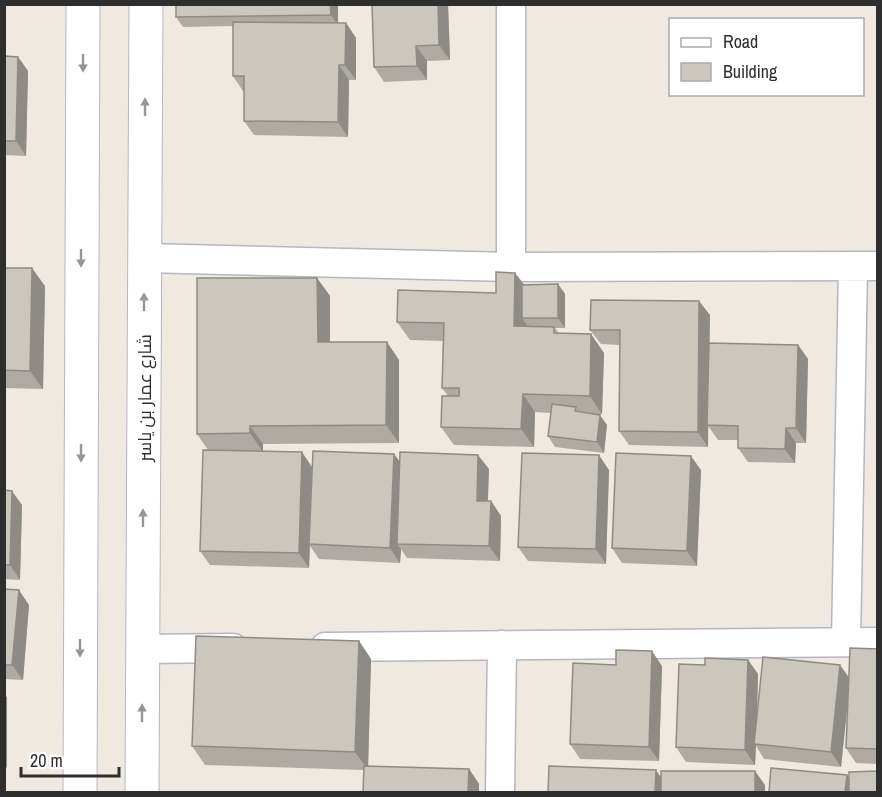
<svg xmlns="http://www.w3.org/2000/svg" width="882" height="797" font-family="'Archivo Narrow',Cairo,sans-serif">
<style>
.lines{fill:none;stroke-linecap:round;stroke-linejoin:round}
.minor-casing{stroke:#b4b7c1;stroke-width:31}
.tertiary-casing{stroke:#b4b7c1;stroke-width:35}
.minor{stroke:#fff;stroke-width:28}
.tertiary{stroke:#fff;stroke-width:33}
.wall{fill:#afaba4}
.shaded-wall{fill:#8e8b86}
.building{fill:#cbc7bf;stroke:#8e8b86;stroke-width:1.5}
.oneway{fill:#969696}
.labels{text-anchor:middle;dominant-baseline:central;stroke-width:6;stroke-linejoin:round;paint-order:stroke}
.street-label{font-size:18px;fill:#2e2e2e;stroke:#fff}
</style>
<rect width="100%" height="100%" fill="#efe9e1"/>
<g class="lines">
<defs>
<path id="minor" d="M511 4V267
M144 258 511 267 878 266
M846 642 853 267
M325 647 878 642
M143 649 233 648
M500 792 502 645"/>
<path id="tertiary" d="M80 792 83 4
M142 792 146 4"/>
</defs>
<use href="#minor" class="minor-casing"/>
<use href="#tertiary" class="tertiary-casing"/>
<use href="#minor" class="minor"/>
<use href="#tertiary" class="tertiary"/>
</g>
<path class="wall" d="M176 4H338V23H346L356 38V80H349L348 137 254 135 244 121V91H243L233 76V26L183 27 176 17Z
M372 4H448L450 60 427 61V80L384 82 374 67Z
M4 56 18 57 28 71 26 156 4 155Z
M4 268 45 286 43 389 4 388Z
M515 273 524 284H558L565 294V328H555L559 333 604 353 602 414H597L607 425 604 453 555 447 548 436 551 413 535 412 534 447 454 445 441 427 448 396 442 388 443 341 410 340 397 322 496 293Z
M317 278 330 296V342L399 360V443L263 444V451L312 467 311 497 394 454 400 462 489 469 488 501H491L501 516 500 561 407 558 401 549 400 563 319 559 310 546 309 568 210 565 200 551 208 450 197 434Z
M710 315 709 343 798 345 808 359 806 443H796L795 463 748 462 738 448V440H718L708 426V447L629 445 619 431 620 345 601 344 590 330Z
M609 470 606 564 528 561 518 547Z
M701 470 697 566 622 563 612 548Z
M4 490 22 505 20 580 4 579Z
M4 589 29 605 23 680 4 679Z
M359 641 371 659 368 766 469 769 479 784 363 770 205 765 192 746Z
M878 649V764L856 763 846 748 847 710 841 767 764 759 756 746 755 765 686 762 676 747 705 665 748 660 758 674 757 721 840 665 849 677Z
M616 665 662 666 659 761 580 759 570 744Z"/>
<path class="shaded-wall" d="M330 4H338V25L331 15Z
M438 4H448L450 60 439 45Z
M346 23 356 38V80L345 65Z
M416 46 427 61V80L417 66Z
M18 57 28 71 26 156 16 141Z
M339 65 349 80 348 137 338 122Z
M32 268 45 286 43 389 30 371Z
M515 273 528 291 522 318 527 325 526 344 514 326Z
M317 278 330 296V360L318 342Z
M558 284 565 294V328L558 318Z
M699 301 710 315 708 447 698 432Z
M591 334 604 353 602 414 590 396Z
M387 342 399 360V443L386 425Z
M798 345 808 359 806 443 796 428Z
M523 394 535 412 534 447 521 429Z
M600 415 607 425 604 453 597 442Z
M250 426 263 444V452L250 433Z
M786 428 796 443 795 463 785 449Z
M302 452 312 467 309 568 299 553Z
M394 454 405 469 397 544 401 549 400 563 390 548Z
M478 455 489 469 487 516 477 501Z
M599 455 609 470 606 564 596 549Z
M691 456 701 470 697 566 687 551Z
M12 491 22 505 20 580 10 565Z
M491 501 501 516 500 561 489 546Z
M19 590 29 605 23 680 12 665Z
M359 641 371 659 368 770 355 752Z
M652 651 662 666 659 761 649 747Z
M748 660 758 674 756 744H754L756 746 755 765 745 750Z
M840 665 850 680 841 767 831 752Z
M4 694 7 697V768L4 765Z
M469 769 479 784V792H468Z
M656 770 666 785V792H655Z
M755 771 765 785V792H755Z
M847 775 857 789V792H845Z"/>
<path class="building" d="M176 4H330L331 15 176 17Z
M372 4H438L439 45 416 46 417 66 374 67Z
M233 22 346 23 345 65H339L338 122 244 121V76H233Z
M4 56 18 57 16 141H4Z
M4 268H32L30 371 4 370Z
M496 272 515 273 514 326 554 327V333L591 334 590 396 523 394 521 429 441 427 442 396H459V388H442L444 323 397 322 398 290 496 293Z
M197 278H317L318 342H387L386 425 250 426V433L197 434Z
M558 284V318H522V285Z
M591 300 699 301 698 432 619 431 620 330H590Z
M709 343 798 345 796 428H786L785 449 738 448V426L707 425Z
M552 404 576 407 575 411 600 415 597 442 548 436Z
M203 450 302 452 299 553 200 551Z
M313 451 394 454 390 548 309 544Z
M400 452 478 455 477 501H491L489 546 397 544Z
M522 453 599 455 596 549 518 547Z
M616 453 691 456 687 551 612 548Z
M4 490 12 491 10 565H4Z
M4 589 19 590 12 665H4Z
M196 636 359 641 355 752 192 746Z
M850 648 878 649V749L846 748Z
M616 650 652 651 649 747 570 744 573 663 616 665Z
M763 657 840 665 831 752 754 744Z
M705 658 748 660 745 750 676 747 679 664 705 665Z
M364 766 469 769 468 792H363Z
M549 766 656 770 655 792H548Z
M771 768 847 775 845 792H769Z
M661 771H755V792H661Z
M878 771V792H849V772Z"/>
<defs><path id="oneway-solid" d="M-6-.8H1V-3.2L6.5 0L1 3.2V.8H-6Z" transform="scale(1.5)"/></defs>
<g class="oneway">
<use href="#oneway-solid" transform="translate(83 63) rotate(90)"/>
<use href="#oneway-solid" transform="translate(145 107) rotate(-90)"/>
<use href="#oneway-solid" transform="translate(81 258) rotate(90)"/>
<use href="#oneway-solid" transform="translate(144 302) rotate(-90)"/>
<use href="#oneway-solid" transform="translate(81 453) rotate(90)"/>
<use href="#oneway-solid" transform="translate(143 518) rotate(-90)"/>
<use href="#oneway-solid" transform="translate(80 648) rotate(90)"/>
<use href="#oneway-solid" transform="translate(142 713) rotate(-90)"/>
</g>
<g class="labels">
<g class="street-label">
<text transform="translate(144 398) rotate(-90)">شارع عمار بن ياسر</text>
</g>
</g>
<rect width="882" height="797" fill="none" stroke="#2e2e2e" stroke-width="12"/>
<rect x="669" y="18" width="195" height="78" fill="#ffffff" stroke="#ababab" stroke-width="1.5"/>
<rect x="681" y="38" width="30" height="9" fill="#ffffff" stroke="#ababab" stroke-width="1.5"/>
<text x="723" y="48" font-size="18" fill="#2e2e2e">Road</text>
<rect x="681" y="63" width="30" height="18" fill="#cbc7bf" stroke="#ababab" stroke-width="1.5"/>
<text x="723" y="78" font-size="18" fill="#2e2e2e">Building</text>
<path d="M21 767v9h98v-9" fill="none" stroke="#2e2e2e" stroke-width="3"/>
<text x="30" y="767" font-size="18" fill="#2e2e2e" stroke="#ffffff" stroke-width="4.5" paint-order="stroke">20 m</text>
</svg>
